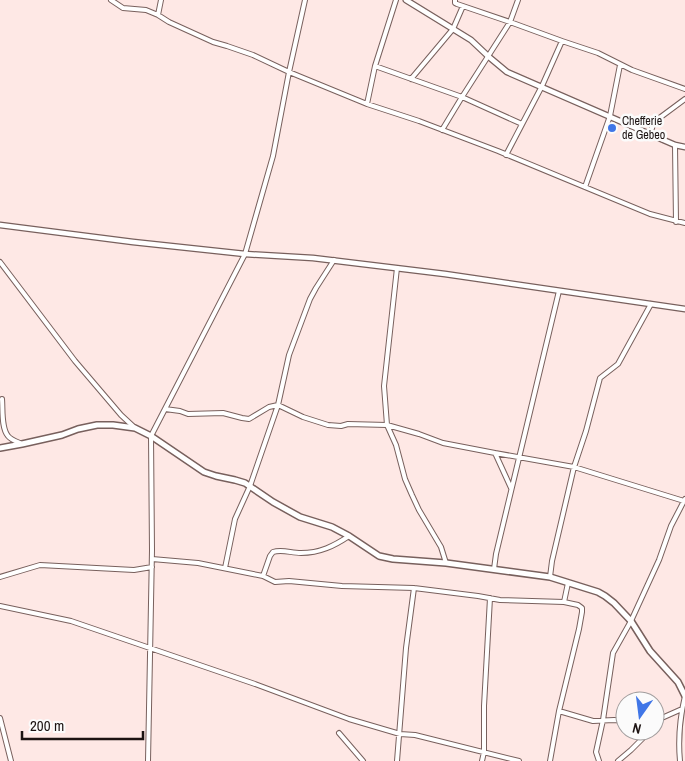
<svg xmlns="http://www.w3.org/2000/svg" width="685" height="761" font-family="'Archivo Narrow',sans-serif">
<style>
.lines{fill:none;stroke-linecap:round;stroke-linejoin:round}
.minor-casing{stroke:#78605d;stroke-width:6}
.tertiary-casing{stroke:#78605d;stroke-width:7}
.secondary-casing{stroke:#78605d;stroke-width:8}
.minor{stroke:#fff;stroke-width:4}
.tertiary{stroke:#fff;stroke-width:4.5}
.secondary{stroke:#fff;stroke-width:5}
.poi-dot{fill:#4076e7;stroke:#fbfbfb;stroke-width:2}
.labels{text-anchor:middle;dominant-baseline:central;stroke-width:5;stroke-linejoin:round;paint-order:stroke}
.poi-label{font-size:12px;fill:#1c1312;stroke:#fbfbfb;text-anchor:start}
</style>
<rect width="100%" height="100%" fill="#fee8e5"/>
<g class="lines">
<defs>
<path id="minor" d="M111 0 123 8 146 10 158 15
M161 0 158 15 169 22 213 42 227 46 253 55 289 72 367 104 419 121 498 151 650 214 685 223
M396 0 375 66 462 97 510 22 518 0
M455 0V3L457 4 510 22 562 41
M411 79 453 29 463 6
M367 104 375 66
M442 130 462 97 522 124
M650 134 654 122 685 99
M675 145 676 222
M506 155 542 86 562 41 598 53 632 70 685 89
M585 187 610 116 620 65
M0 262 75 361 121 415 135 428
M397 268 384 386 387 425 396 445 405 479 412 495 419 510 441 547 446 563
M2 399C3 409 1 428 8 436 11 440 18 442 22 444
M165 409 180 411 188 414 223 413 242 418 249 419 269 407 278 405 303 417 328 425 341 426 348 424 387 425 419 434 443 443 495 453 511 488
M495 453 574 467 684 501
M152 559 198 563 263 576 275 582 289 581 342 586 414 588 478 596 500 600 564 602
M225 568 235 519 250 486 278 405 289 355 310 299 316 288 334 260
M494 569 496 554 559 291
M263 576 270 556 273 552C282 549 291 553 301 553 320 553 334 546 349 536
M0 577 40 565 134 570 152 567
M550 577 552 561 574 467 586 431 600 378 618 364 651 304
M0 606 71 621 255 684 349 719 400 734 415 735 519 761
M559 711 593 721 614 720 625 721
M0 718 11 761
M655 721 682 709
M339 733 363 761
M148 761 152 550 151 436 245 254 273 156 289 72 305 0
M397 761 406 648 414 588
M482 761 484 752V706L490 598
M550 761 559 711 579 629 582 612V608L578 605 564 602 568 583
M599 761 596 752 603 720 613 653 631 621 659 560 671 526 685 499
M618 761 631 750 650 731
M680 761C678 740 680 717 685 696"/>
<path id="tertiary" d="M406 0 471 40 489 57 507 72 675 145 685 147
M0 225 133 242 245 254 313 258 445 274 685 309"/>
<path id="secondary" d="M0 448 22 444 62 435 78 429 97 425H113L135 428 151 436 204 472 216 476 235 480 245 483 273 502 300 517 332 527 349 536 379 556 393 559 446 563 550 577 598 592 605 596 614 603 631 621 650 651 678 682 685 696"/>
</defs>
<use href="#minor" class="minor-casing"/>
<use href="#tertiary" class="tertiary-casing"/>
<use href="#secondary" class="secondary-casing"/>
<use href="#minor" class="minor"/>
<use href="#tertiary" class="tertiary"/>
<use href="#secondary" class="secondary"/>
</g>
<circle class="poi-dot" cx="612" cy="128" r="5"/>
<g class="labels">
<g class="poi-label">
<text x="622" y="121">Chefferie<tspan x="622" dy="14">de Gebeo</tspan></text>
</g>
</g>
<g transform="translate(640 716) rotate(194)"><circle r="24" fill="#fbfbfb" stroke="#a29e9e"/>
<path d="M0-4L9 19L0 12L-9 19Z" fill="#4076e7"/>
<text y="-8" font-size="14" font-weight="bold" text-anchor="middle" fill="#1c1312">N</text>
</g>
<path d="M22 731v8h121v-8" fill="none" stroke="#1c1312" stroke-width="2.5"/>
<text x="30" y="731" font-size="15" fill="#1c1312" stroke="#fbfbfb" stroke-width="4" paint-order="stroke">200 m</text>
</svg>
